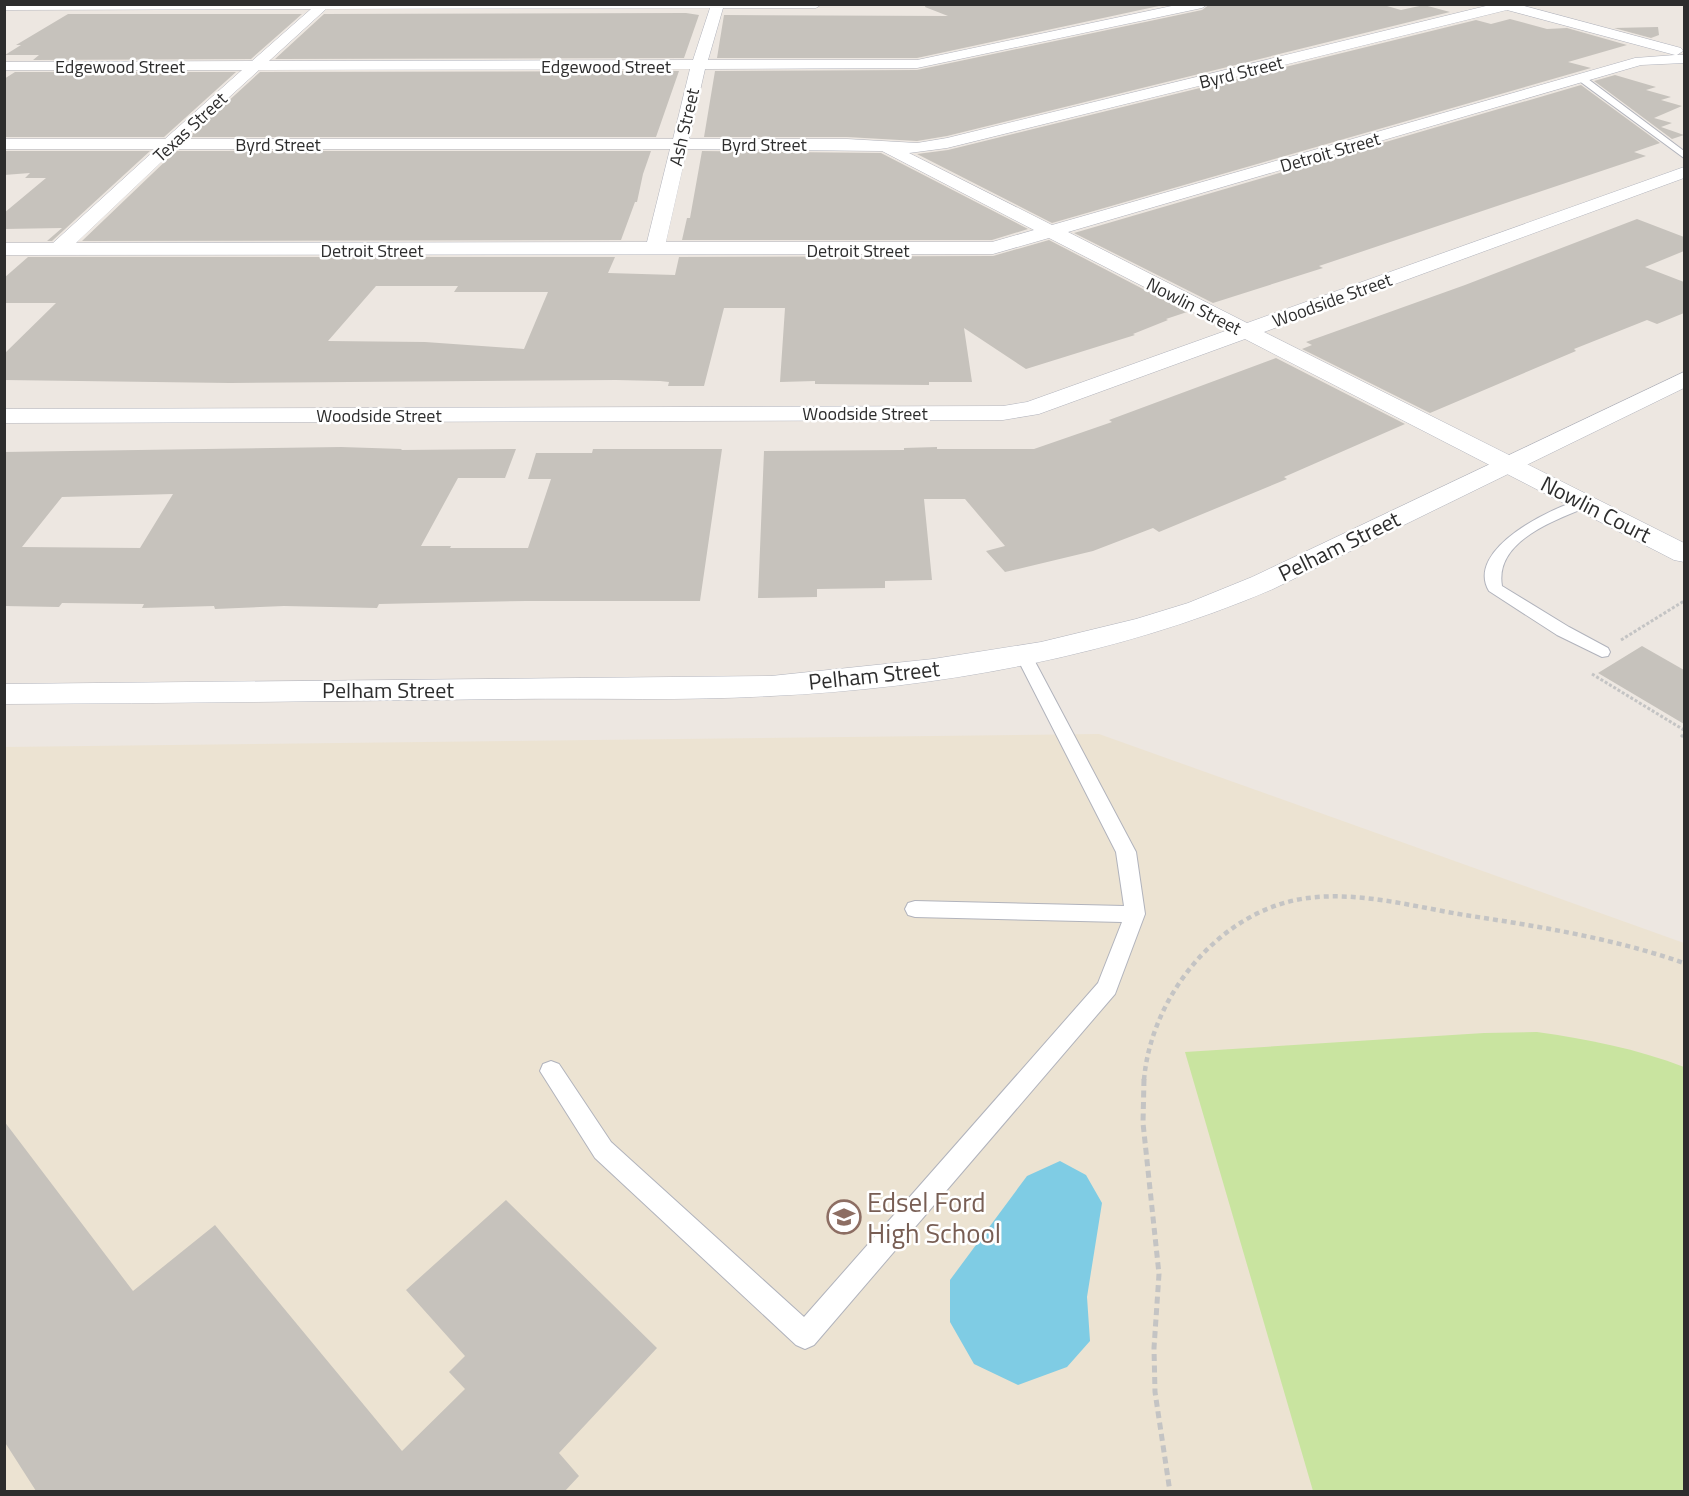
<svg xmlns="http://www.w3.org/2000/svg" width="1689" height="1496" font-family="'Titillium Web',sans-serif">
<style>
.education{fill:#ece3d2}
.pitch{fill:#c9e4a0}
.water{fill:#7fcce4}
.building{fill:#c6c2bc;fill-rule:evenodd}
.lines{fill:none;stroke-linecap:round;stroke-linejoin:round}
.service-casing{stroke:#b1b3bc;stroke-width:2}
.minor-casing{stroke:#b1b3bc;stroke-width:1}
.tertiary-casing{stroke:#b1b3bc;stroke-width:1}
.path-far2{stroke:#c4c4c4;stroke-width:3;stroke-dasharray:3 2;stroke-linecap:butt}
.path-far1{stroke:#c4c4c4;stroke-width:4.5;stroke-dasharray:5 4;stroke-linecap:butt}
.path{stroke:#c4c4c4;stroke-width:5;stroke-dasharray:7 4.5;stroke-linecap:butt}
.service{fill:#fff;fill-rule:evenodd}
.minor{fill:#fff;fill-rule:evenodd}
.tertiary{fill:#fff;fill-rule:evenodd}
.labels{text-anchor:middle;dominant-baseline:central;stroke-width:5;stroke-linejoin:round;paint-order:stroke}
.far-street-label{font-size:18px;fill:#2d2d2d;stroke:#fff}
.street-label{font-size:22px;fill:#2d2d2d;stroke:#fff}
.near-education-label{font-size:27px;fill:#785e54;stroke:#fff;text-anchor:start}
</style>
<rect width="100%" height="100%" fill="#ede7e1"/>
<path class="education" d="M1099 734 1684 943V1491H5L4 747Z"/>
<path class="pitch" d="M1537 1032C1588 1039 1637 1049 1684 1067V1491H1313L1185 1052 1484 1033Z"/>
<path class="water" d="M1060 1161 1086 1175 1102 1203 1087 1297 1090 1341 1067 1367 1018 1385 974 1364 950 1322V1280L1027 1176Z"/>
<path class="building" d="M926 4H1168L917 58H717L724 15 948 16 925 7Z
M1210 4H1380L1401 10 1424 5 1450 12 947 136 917 141 847 137H704L715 71 917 70 1202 10Z
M686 13 699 15 684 58 275 59 324 14Z
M68 14H302L251 59 33 60 39 55H5L21 45H16Z
M1510 19 1547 29 1567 28 1627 45 1568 62 1591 68 1052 223 917 154 948 150 1476 20 1491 24Z
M1658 27 1659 35 1651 38 1614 28Z
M679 71 656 137H189L260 72Z
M15 72H236L164 137H4V79Z
M1615 75 1656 87 1646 90 1671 97 1661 100 1682 106 1654 118 1672 123 1661 127 1684 135 1672 139 1594 81Z
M1581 85 1660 143 1634 152 1646 156 1319 266 1323 268 1213 303 1074 233Z
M4 151H150L52 241H47L62 228 4 229V213L46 178H25L30 173 4 175Z
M176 151H651L643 174 637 202H635L621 240 82 241Z
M702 151 881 153 1028 229 992 240H682L687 218H690Z
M1637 219 1684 237V251L1645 267 1684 282V313L1657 324 1647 320 1574 349 1576 351 1430 413 1302 349 1312 345 1306 342 1465 285Z
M1049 240 1187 312 1166 319 1168 320 1133 334 1135 335 1026 369 964 328 972 382H929V385L815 384V381L780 382 785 308H724L704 386H668L669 382 660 381 616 380 230 383 4 380V354L56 303H4V278L28 257H615L608 273 675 275 679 257 993 256ZM376 286H458L454 292H548L524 349 425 342 328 341Z
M1276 358 1405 424 1284 477 1287 479 1159 532 1153 528 1093 551 1005 572 986 551 1005 546 965 499H924L932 580 885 581V588L817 589V597L758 598 764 451 904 450V448L937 447V449H1034L1112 422 1109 420Z
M341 447 402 449 401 450 516 449 505 478H458L421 546H451L450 548H528L551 479H528L536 453H592L593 449H722L700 601H526L379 604 377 608 284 606 215 609 214 606 142 608 144 604 62 603 59 607 4 606V452ZM173 494 140 548 22 547 62 497Z
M1642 646 1684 670V724L1598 673Z
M4 1121 133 1291 215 1225 402 1451 465 1389 449 1372 465 1356 406 1290 506 1200 657 1348 559 1453 579 1476 565 1491H36L4 1441Z"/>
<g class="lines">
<defs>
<path id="service" d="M1578 76H1584L1684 151V158L1578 80Z
M1584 499 1591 503 1589 506C1557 520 1494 540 1502 586L1569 627 1608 648 1610 652 1608 656 1602 657 1557 635 1489 591C1464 549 1554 506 1584 499Z
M1023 649 1029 650 1031 654 1136 852 1145 914 1115 994 814 1345 805 1349 796 1345 595 1158 540 1071 543 1064 551 1061 559 1064 611 1142 804 1317 1098 983 1122 922 915 917 908 915 905 909 908 903 915 901 1124 906 1116 852 1015 654 1017 650Z"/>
<path id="minor" d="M4 4H822L816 8H723L708 60H917L1181 4H1208L1202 8 917 68 705 69 689 139H847L917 143 947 138 1494 4H1517L1681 48 1683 51 1677 55H1684V63L1641 65 1068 232 1247 323 1684 167V178L1264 332 1684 543V562L1674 560 1245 339 1039 414 1003 420 4 423V409L1003 406 1027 402 1228 330 1049 238 993 254 4 255V243H53L156 149H4V139H165L242 70H4V62L252 61 311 9 4 10ZM710 8 693 60 269 61 326 9ZM1507 10 1675 55 1635 58 1052 225 909 153 947 148ZM690 69 673 139H183L259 70ZM175 149H670L647 242 76 243ZM687 149 882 151 1034 230 992 242H666Z"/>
<path id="tertiary" d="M1684 372V388L1273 589C1117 656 940 688 771 696 686 701 599 698 513 699 344 701 174 703 4 704V684L771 676 933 659 1041 642 1136 619 1188 603 1252 577Z"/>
</defs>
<use href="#service" class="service-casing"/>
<use href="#minor" class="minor-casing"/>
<use href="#tertiary" class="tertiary-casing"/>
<path class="path-far2" d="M1621 640 1684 601
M1592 674 1684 730
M1681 737 1684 734"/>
<path class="path-far1" d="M1144 1080C1151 995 1221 909 1308 898 1362 891 1418 908 1471 916 1543 927 1615 939 1684 963"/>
<path class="path" d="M1144 1079 1143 1123 1159 1274 1154 1348 1155 1392 1170 1492"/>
<use href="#service" class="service"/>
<use href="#minor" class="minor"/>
<use href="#tertiary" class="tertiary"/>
</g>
<defs>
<symbol id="school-ring" viewBox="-11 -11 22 22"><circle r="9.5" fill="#fff" stroke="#8d6e63" stroke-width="1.5"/><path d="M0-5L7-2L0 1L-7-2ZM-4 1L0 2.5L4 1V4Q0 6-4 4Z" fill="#8d6e63"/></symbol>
</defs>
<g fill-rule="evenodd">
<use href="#school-ring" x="825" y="1198" width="38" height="38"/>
</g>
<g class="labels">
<g class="far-street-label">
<text x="120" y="66">Edgewood Street</text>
<text x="606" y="66">Edgewood Street</text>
<text transform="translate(1241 72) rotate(-14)">Byrd Street</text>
<text transform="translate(190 127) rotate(-43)">Texas Street</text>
<text transform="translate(684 127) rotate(-77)">Ash Street</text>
<text x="278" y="144">Byrd Street</text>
<text x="764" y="144">Byrd Street</text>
<text transform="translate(1330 152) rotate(-16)">Detroit Street</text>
<text x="372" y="250">Detroit Street</text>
<text x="858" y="250">Detroit Street</text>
<text transform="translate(1332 300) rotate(-20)">Woodside Street</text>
<text transform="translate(1194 306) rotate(27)">Nowlin Street</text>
<text x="865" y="413">Woodside Street</text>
<text x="379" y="415">Woodside Street</text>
</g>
<g class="street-label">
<text transform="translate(1596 509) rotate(27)">Nowlin Court</text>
<text transform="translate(1339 546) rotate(-26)">Pelham Street</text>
<text transform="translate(874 675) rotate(-6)">Pelham Street</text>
<text x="388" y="690">Pelham Street</text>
</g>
<g class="near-education-label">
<text x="867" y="1201">Edsel Ford<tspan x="867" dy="31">High School</tspan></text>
</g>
</g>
<rect width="1689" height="1496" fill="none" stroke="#2d2d2d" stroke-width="12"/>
</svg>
